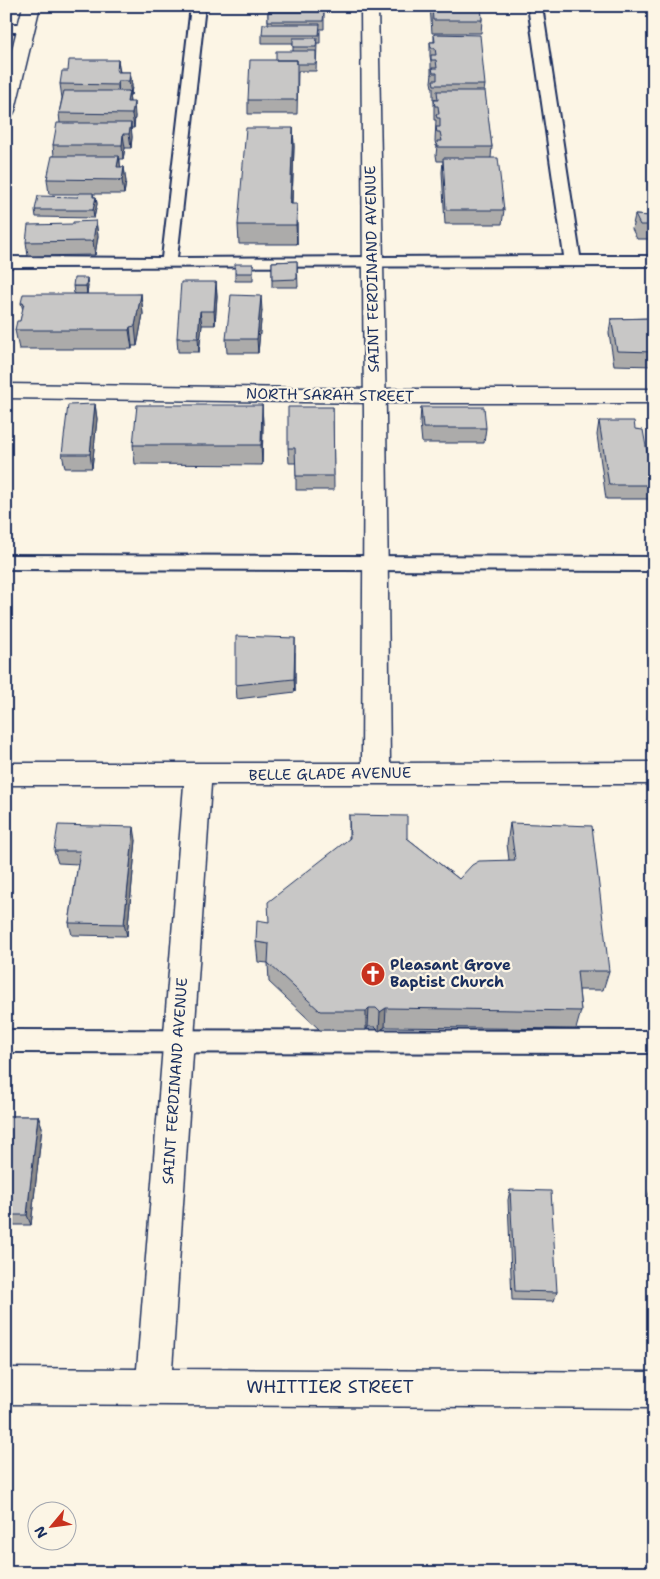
<svg xmlns="http://www.w3.org/2000/svg" width="660" height="1579" font-family="'Shantell Sans',sans-serif">
<style>
.lines{fill:none;stroke-linecap:round;stroke-linejoin:round}
.lane-casing{stroke:#1b2f5e;stroke-width:4}
.street-casing{stroke:#1b2f5e;stroke-width:3}
.secondary-casing{stroke:#1b2f5e;stroke-width:3}
.lane{fill:#fcf5e5;fill-rule:evenodd}
.street{fill:#fcf5e5;fill-rule:evenodd}
.secondary{fill:#fcf5e5;fill-rule:evenodd}
.wall{fill:#acabaa;stroke:#1b2f5e}
.shaded-wall{fill:#8c8b8b;stroke:#1b2f5e}
.building{fill:#c8c7c6;stroke:#1b2f5e}
.labels{text-anchor:middle;dominant-baseline:central;stroke-width:4.5;stroke-linejoin:round;paint-order:stroke}
.street-label{font-size:15px;fill:#1b2f5e;stroke:#fcf5e5}
.poi-label{font-size:15px;font-weight:bold;fill:#1b2f5e;stroke:#fcf5e5;text-anchor:start}
.near-street-label{font-size:18px;fill:#1b2f5e;stroke:#fcf5e5}
</style>
<rect width="100%" height="100%" fill="#fcf5e5"/>
<filter id="ink" filterUnits="userSpaceOnUse"><feTurbulence type="fractalNoise" baseFrequency=".02" numOctaves="2"/><feDisplacementMap in="SourceGraphic" scale="10" xChannelSelector="R" yChannelSelector="G"/><feConvolveMatrix kernelMatrix="1 2 1 2 8 2 1 2 1" color-interpolation-filters="sRGB"/></filter>
<g filter="url(#ink)">
<g class="lines">
<defs>
<path id="lane" d="M191 6H205L177 258 564 256 528 6H542L580 256H654V266L6 267V257L162 258Z
M6 24H27L34 28 27 32H6Z
M6 555 654 557V571L6 569Z
M6 1030 654 1031V1053L6 1052Z"/>
<path id="street" d="M23 6H40L15 110 13 114 6 115V73Z
M361 6H378L386 416 390 763 654 762V784H211L172 1369 654 1372V1408L6 1404V1368L137 1369 184 785H6V763H362L364 416Z"/>
<path id="secondary" d="M6 384 374 389H654V403H374L6 398Z"/>
</defs>
<use href="#lane" class="lane-casing"/>
<use href="#street" class="street-casing"/>
<use href="#secondary" class="secondary-casing"/>
<use href="#lane" class="lane"/>
<use href="#street" class="street"/>
<use href="#secondary" class="secondary"/>
</g>
<path class="wall" d="M430 6H481L482 20 481 33H432Z
M268 12H324V29H320V43H317L316 71H298L297 114H248V100L276 60 293 51V43H262V35L268 24Z
M434 34 485 85 484 91 492 147 491 158 504 210 502 224H445L442 172 443 161H437L436 155 437 146H436L435 141 436 120H434V100H436V99H433V87H432L431 82 432 74H431V62L430 56V42H434Z
M118 60 120 72H130L132 86 131 95H129L130 102 135 116 134 128H131L132 137 131 148H125L123 159H120V167H124L126 182 124 194H93L94 197H96L97 204 94 218 36 217 35 210 78 197 79 194H49L47 179 54 156 53 145 60 123 59 113 62 98 60 84 68 71Z
M293 128 294 147 292 204 297 224V244H239L238 225Z
M650 209H654V239H637L632 229 635 215 648 216Z
M96 221 98 236 95 255 28 256 26 242Z
M297 261 298 287H272V262Z
M253 264V281H235V273Z
M216 282 217 296 215 325H202L199 352H178L177 338Z
M73 286H88L87 294H74Z
M141 294 143 314 137 346H132V349H19L15 330 20 321 23 310 21 303Z
M262 310 258 353H227L226 339Z
M654 318V366L614 365 609 333 611 319Z
M95 404 97 419 92 468H65L62 454Z
M262 405 263 425 262 465 135 464 133 445Z
M333 407 334 490H296V463H289L288 448Z
M421 407 486 428 484 443H422L420 422Z
M599 421 635 429 653 485 650 499H606L597 435Z
M295 652V692L237 699 236 685Z
M349 815 407 838 459 879 509 860 507 844 510 823 609 971 603 990H579L581 1011 576 1029 385 1027 379 1031 375 1027H368L366 1030H320L269 982 268 963 258 962 256 942 269 922 349 839Z
M136 840 127 936 72 935 69 923 78 864 58 863 54 851Z
M6 1116H38L42 1127 31 1225H6Z
M651 1188H654V1304L647 1198Z
M510 1190 557 1292 554 1301 512 1300 508 1200Z"/>
<path class="shaded-wall" d="M118 60 120 74 118 81 119 99 117 72Z
M130 72 132 86 131 95 129 81Z
M129 91 130 105 127 102Z
M134 102 135 116 134 128 132 114Z
M131 123 132 137 131 148 129 134Z
M293 128 294 147 291 223 290 204Z
M123 134 125 148 123 159 122 145Z
M119 156 121 170 119 182 117 167Z
M124 167 126 182 124 194 122 180Z
M96 197 97 204 94 218 93 210Z
M297 204V244L296 225Z
M96 221 98 236 95 255 93 241Z
M87 278 88 286 87 294 86 286Z
M216 282 217 296 215 325 214 311Z
M141 294 143 314 137 346 135 326Z
M261 296 262 310 258 353 257 339Z
M200 311 202 325 199 352 198 338Z
M130 327 132 346V349L129 330Z
M95 404 97 419 92 468 90 454Z
M262 405 263 425 262 465 261 445Z
M7 636 10 650 6 678V641Z
M295 638V692L294 679Z
M134 827 136 840 127 936 124 924Z
M369 1008 368 1027 366 1030V1011Z
M386 1008 385 1027 379 1031 380 1012Z
M38 1116 42 1127 31 1225 27 1215Z"/>
<path class="building" d="M432 6H481L482 20H433Z
M268 12H324L323 21H268Z
M263 24H320L319 35H262Z
M434 34 480 35 485 85H434L433 80H437V73H433L432 68H437L436 60H431V55H436L435 48H431L430 42H435Z
M293 38H317L316 47H293Z
M276 51H316V64H297V60H276Z
M69 60H118L117 72H130L129 81H118V85L60 84 62 71H68Z
M250 60H297V100H248Z
M64 91H129L127 102H134L132 114 59 113Z
M437 91H485L492 147H438L437 141H442L440 132H437L436 127H440V118H437L436 114H439L438 106H435L434 100H438Z
M57 123H131L129 134H123L122 145H53Z
M246 128H293L290 204H297L296 225H238Z
M52 156H119L117 167H124L122 180 47 179Z
M443 158H498L504 210H446Z
M79 193H93V197H96L93 210H35L38 196 78 197Z
M650 209H654V225H640L635 215 651 216Z
M96 221 93 241 26 242 28 225 73 224V222Z
M297 261V279L272 280V262Z
M235 264H253V273H235Z
M74 278H87L86 286H73Z
M181 282H216L214 311H200L198 338H177Z
M23 294H141L135 326 130 327 129 330H15L17 321H20L24 303H21Z
M231 295 261 296 257 339H226Z
M654 318V352L617 351 611 319Z
M95 404 90 454H62L68 405Z
M137 405H262L261 445H133Z
M288 407H333L334 476H296L295 448H288Z
M421 407H484L486 428H423Z
M599 421H634L635 429 643 430 653 485H609Z
M236 636 295 638 294 679 236 685Z
M349 815 407 816V838L459 879 472 865 479 861 515 860 510 823 592 826 609 971H577L581 1011 386 1008 380 1012 376 1008H369L366 1011H320L268 963 269 944 256 942 257 920 269 922 268 902 350 838Z
M58 825 134 827 124 924 69 923 80 851H54Z
M6 1116H38L27 1215H6Z
M651 1188H654V1225Z
M510 1190 551 1191 557 1292 515 1291Z"/>
</g>
<defs>
<symbol id="church-disc" viewBox="-11 -11 22 22"><circle r="9.5" fill="#c8321e" stroke="#fcf5e5"/><path d="M-1.2-6h2.4v3.5h3.3v2.4h-3.3V6h-2.4V-.1h-3.3v-2.4h3.3Z" fill="#fff"/></symbol>
</defs>
<g fill-rule="evenodd">
<use href="#church-disc" x="359" y="960" width="28" height="28"/>
</g>
<g class="labels">
<g class="street-label">
<text transform="translate(372 269) rotate(-91)">SAINT FERDINAND AVENUE</text>
<text transform="translate(330 395) rotate(1)">NORTH SARAH STREET</text>
<text transform="translate(330 774) rotate(-1)">BELLE GLADE AVENUE</text>
<text transform="translate(175 1081) rotate(-86)">SAINT FERDINAND AVENUE</text>
</g>
<g class="poi-label">
<text x="390" y="965">Pleasant Grove<tspan x="390" dy="17">Baptist Church</tspan></text>
</g>
<g class="near-street-label">
<text x="330" y="1387">WHITTIER STREET</text>
</g>
</g>
<rect width="660" height="1579" fill="none" stroke="#fcf5e5" stroke-width="25"/>
<rect x="12" y="12" width="635" height="1554" fill="none" stroke="#1b2f5e" stroke-width="2" filter="url(#ink)"/>
<g transform="translate(52 1526) rotate(241)"><circle r="24" fill="#fcf5e5" stroke="#a2a6af"/>
<path d="M0-4L9 19L0 12L-9 19Z" fill="#c8321e"/>
<text y="-8" font-size="14" font-weight="bold" text-anchor="middle" fill="#1b2f5e">N</text>
</g>
</svg>
